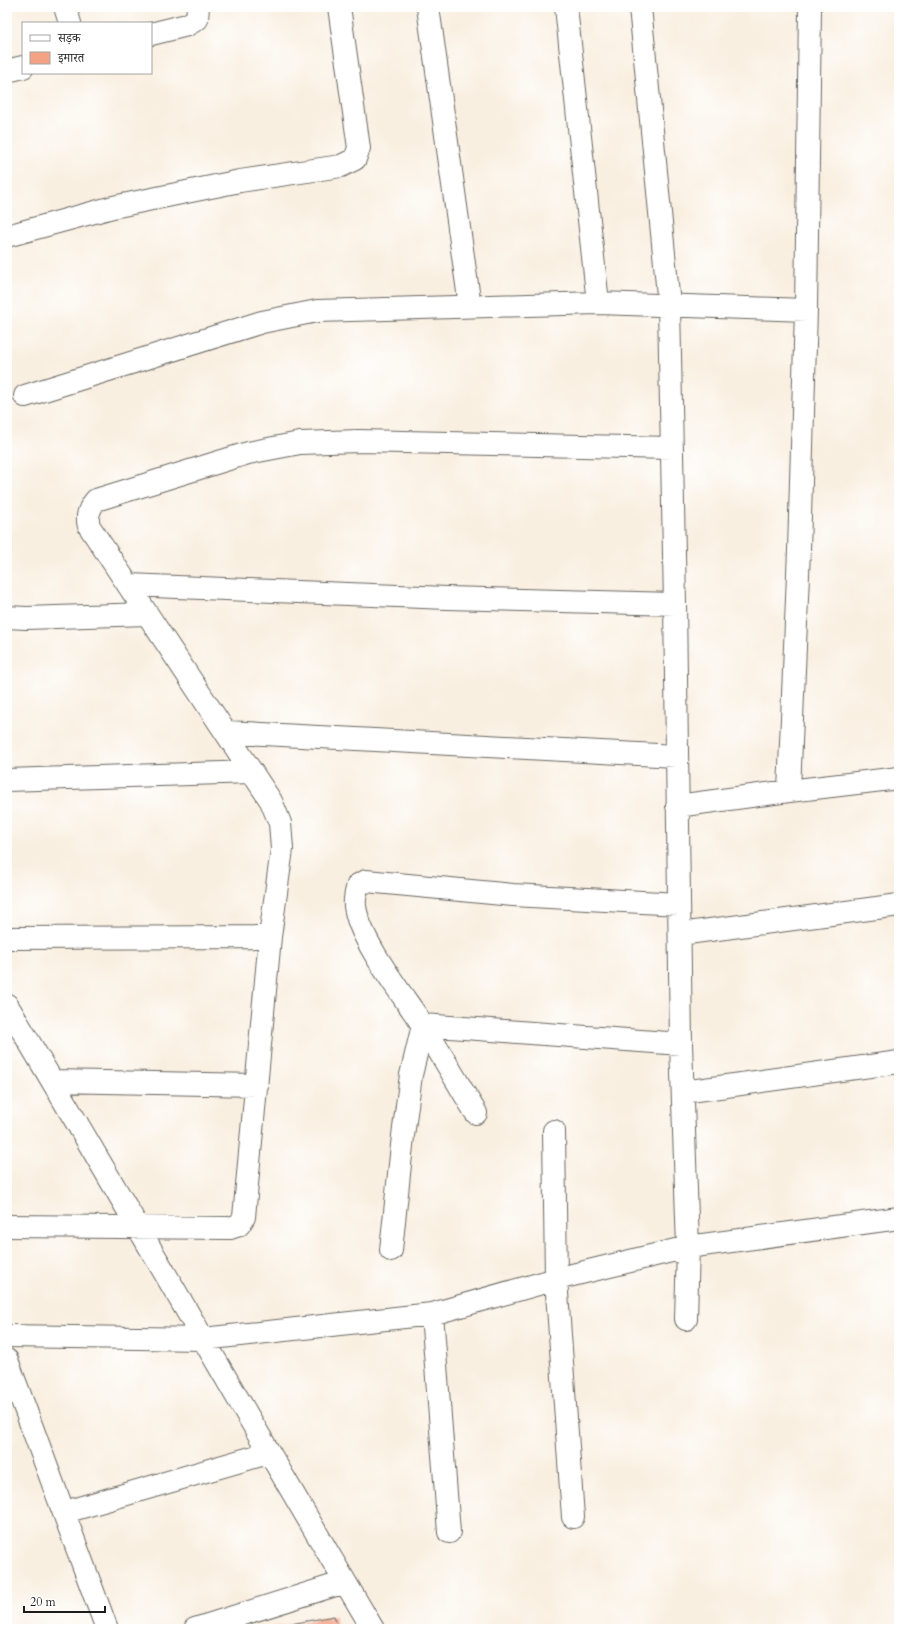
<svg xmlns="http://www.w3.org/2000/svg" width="906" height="1636" font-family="Cardo,'Noto Serif Devanagari',serif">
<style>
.building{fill:#f4a284}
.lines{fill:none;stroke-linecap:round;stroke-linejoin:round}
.minor-casing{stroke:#696661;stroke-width:24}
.minor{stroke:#fff;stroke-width:22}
</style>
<rect width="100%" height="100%" fill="#fff"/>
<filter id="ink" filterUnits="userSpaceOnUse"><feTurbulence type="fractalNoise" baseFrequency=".025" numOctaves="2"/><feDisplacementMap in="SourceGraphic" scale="8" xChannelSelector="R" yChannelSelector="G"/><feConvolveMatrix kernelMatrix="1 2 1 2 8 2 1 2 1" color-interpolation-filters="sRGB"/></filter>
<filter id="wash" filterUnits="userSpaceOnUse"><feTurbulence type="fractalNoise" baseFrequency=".012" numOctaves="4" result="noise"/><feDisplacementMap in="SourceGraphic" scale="16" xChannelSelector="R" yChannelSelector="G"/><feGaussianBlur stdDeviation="0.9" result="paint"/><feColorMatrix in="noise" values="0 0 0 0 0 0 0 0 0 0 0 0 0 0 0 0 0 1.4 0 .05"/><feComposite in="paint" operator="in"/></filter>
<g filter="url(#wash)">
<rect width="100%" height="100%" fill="#f9efe0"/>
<g id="blocks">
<path class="building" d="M334 1616 339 1629H269V1628Z"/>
</g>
</g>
<g filter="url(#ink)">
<use href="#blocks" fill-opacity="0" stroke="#696661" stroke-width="1"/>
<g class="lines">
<defs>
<path id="minor" d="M65 7 70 23
M428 7 470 306
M566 7 598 303
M640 7 669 305 675 604 681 1044 688 1247 686 1319
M151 34 187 25 197 19 198 7
M7 71 23 67
M7 236 113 207 240 181 341 166 355 159 359 148 339 7
M25 396 262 322 317 311 598 303 806 310
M129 585 447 598 675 604
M7 617 26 618 147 614
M226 732 676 756
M7 780 252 772
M789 791 799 550 806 310 810 7
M677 806 789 791 899 778
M680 934 899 905
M7 938 270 937
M7 1005C131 1212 250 1422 373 1629
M53 1081 257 1085
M683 1092 899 1062
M476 1113C458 1084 441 1053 422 1024 403 995 359 940 355 906 354 898 356 892 358 885L366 881 513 895 679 904
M554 1131 556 1279 573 1517
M7 1226 230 1228 239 1225 244 1217 270 937 282 849 280 823 271 801 89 526C86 516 89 508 96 500L248 453 300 443 359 441 672 448
M391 1250 403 1136 411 1075 423 1025 681 1044
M432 1314 449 1532
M7 1336 203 1339 432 1314 556 1279 688 1247 899 1218
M7 1360 107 1629
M65 1512 268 1453
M195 1629 345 1582"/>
</defs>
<use href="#minor" class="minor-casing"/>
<use href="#minor" class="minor"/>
</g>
</g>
<rect width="906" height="1636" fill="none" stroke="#fff" stroke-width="24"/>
<rect x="22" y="22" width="130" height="52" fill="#ffffff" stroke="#a4a4a4"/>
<rect x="30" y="35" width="20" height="6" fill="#ffffff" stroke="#a4a4a4"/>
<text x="58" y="42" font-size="12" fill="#1c1c1c">सड़क</text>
<rect x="30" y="52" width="20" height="12" fill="#f4a284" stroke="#a4a4a4"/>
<text x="58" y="62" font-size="12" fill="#1c1c1c">इमारत</text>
<path d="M24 1606v6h81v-6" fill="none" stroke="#1c1c1c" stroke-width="2"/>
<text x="30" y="1606" font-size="12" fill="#1c1c1c" stroke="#ffffff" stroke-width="3" paint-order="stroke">20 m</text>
</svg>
